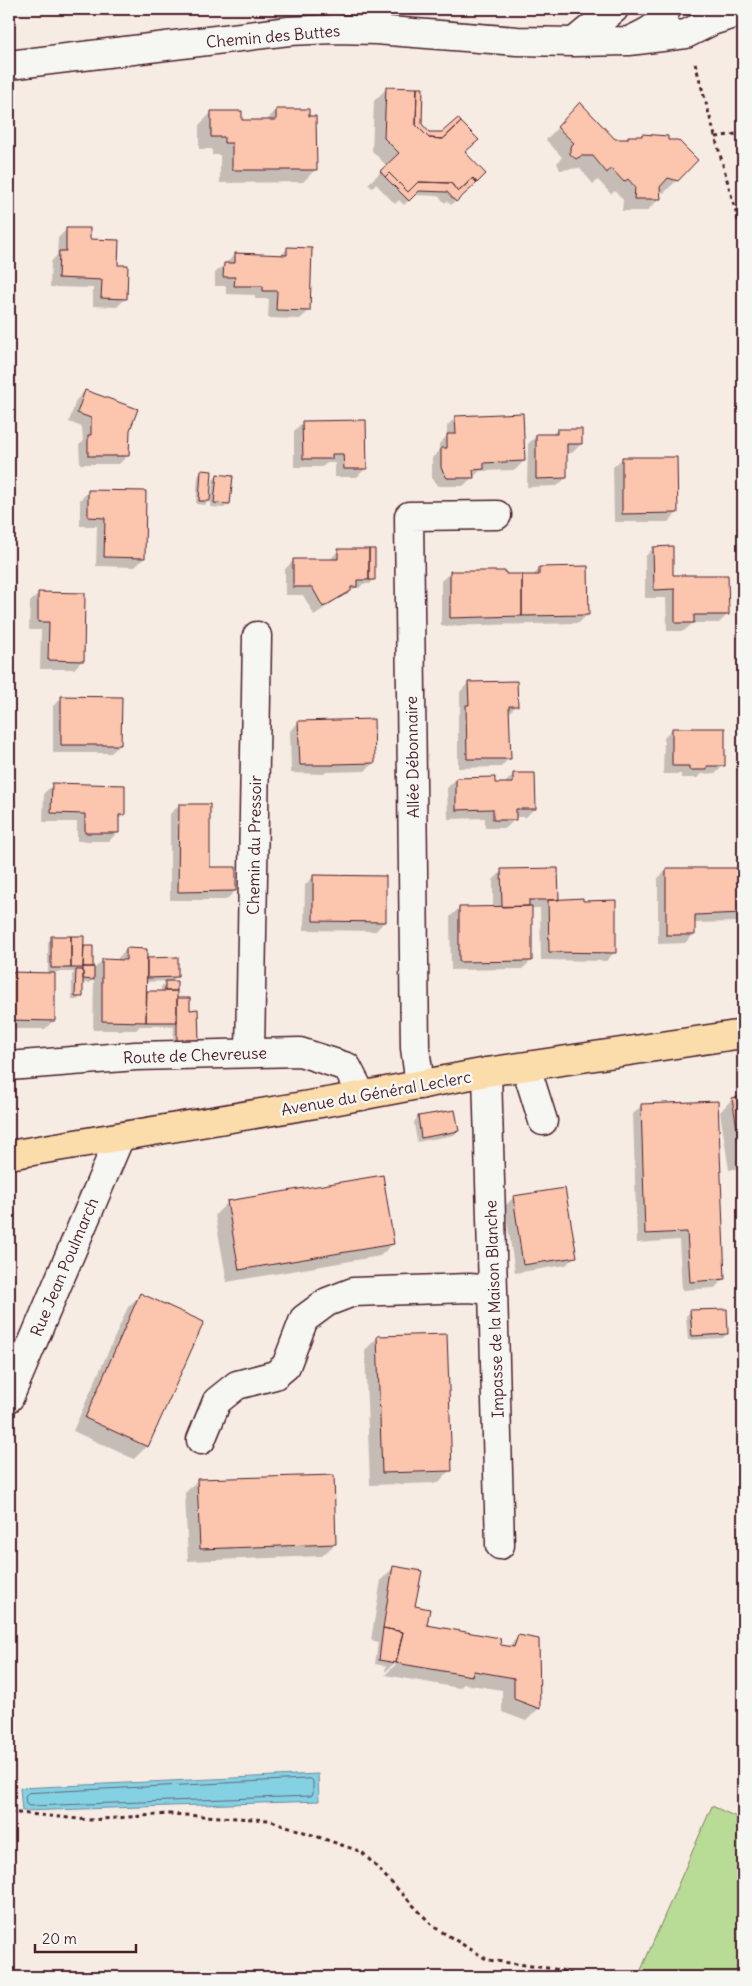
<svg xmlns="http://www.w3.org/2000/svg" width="752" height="1986" font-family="Delius,sans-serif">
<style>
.green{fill:#b8dc96;stroke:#817e60}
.water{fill:#85d1e4;stroke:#6d8a9a}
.shadow{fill:#0003;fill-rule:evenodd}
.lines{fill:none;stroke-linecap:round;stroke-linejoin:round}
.shore{stroke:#626675;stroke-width:1}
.building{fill:#fbc5ae;stroke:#4a1f2b}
.minor-casing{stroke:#4a1f2b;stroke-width:31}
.major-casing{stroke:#4a1f2b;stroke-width:31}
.path{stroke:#4a1f2b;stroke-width:3;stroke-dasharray:4 4;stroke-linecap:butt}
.minor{stroke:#f6f6f2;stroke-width:28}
.major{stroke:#faddab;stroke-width:28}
.labels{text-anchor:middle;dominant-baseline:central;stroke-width:5;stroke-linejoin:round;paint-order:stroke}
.street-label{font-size:16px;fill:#4a1f2b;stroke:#f6f6f2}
</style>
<rect width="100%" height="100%" fill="#f7ece4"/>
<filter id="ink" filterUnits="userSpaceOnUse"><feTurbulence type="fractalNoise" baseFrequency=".02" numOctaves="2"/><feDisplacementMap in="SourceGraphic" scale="10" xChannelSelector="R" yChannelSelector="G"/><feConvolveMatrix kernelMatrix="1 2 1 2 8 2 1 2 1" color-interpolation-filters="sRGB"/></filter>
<g filter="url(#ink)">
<path class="green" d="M712 1806 743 1820V1977H638Z"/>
<path class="water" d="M318 1774 319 1801 22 1811 20 1788Z"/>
<path class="shadow" d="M386 89 428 133 477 140 464 153 463 194 451 205 447 201 445 203 439 196 414 195 404 205 399 200 395 204 376 184 372 188 368 184 387 166 372 151 374 101Z
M276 110 316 169 303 182 220 183V155H212V149H199V125L212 112 240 122 266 121Z
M567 117 615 140H625L629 137 667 141 697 160 664 193 659 191V199L647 211H622L623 200 615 191 611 194 598 180 593 184 580 168 560 170 557 163 562 157 546 140Z
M67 229 88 240 116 266 126 298 117 307 93 306V288L50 287 51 262 57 255 58 238Z
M288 248 309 311 300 319 268 318 269 299H255V295L226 294V286H215V273L236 254 280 256Z
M85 391 128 429V455L119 464H80L79 445 83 442 82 427 69 422 76 400Z
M456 417 524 461 515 470 480 471 463 486H438L432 478V458L439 451V444L447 436V426Z
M303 422 365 469 357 477H335V463H327L322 467H294V431Z
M557 430 581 444 572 453H566V478L557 486 527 487 528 444 537 435H551Z
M622 459 677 513 668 522H614L613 467Z
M202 471 210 494 212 495 213 480 218 475 231 477 229 504 224 508 210 507 211 498 205 505 196 504 198 476Z
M89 491 144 558 135 567 96 566 97 526H80V500Z
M653 548 672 577 728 614 719 623H693L684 631H667L666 598H645V557Z
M339 550 374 579 370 584H363L359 588H354L347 595H344L314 615 303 595H285V569L294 560H330Z
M540 569 588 614 579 623 441 626V581L450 573 532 576Z
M39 593 83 660 74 669H40L41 630H29L30 602Z
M468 683 517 705 508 714 509 758 501 767 458 768V715L460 713V692Z
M62 698 120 745 111 753H53V706Z
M299 722 374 762 365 771 326 772 324 774 291 773 290 731Z
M672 729 724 765 715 774H701L697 778H681V774H663L664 738Z
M513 775 535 808 526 817H515V819L506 828H485V818L448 819 447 788 456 779 494 785 505 783Z
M53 785 124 814 118 820V832L109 841H77V822H43L44 793Z
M179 805 209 868 235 891 226 900H170V814Z
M743 869V917L738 922 694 923V934L685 943 658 944V878L667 870Z
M502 871 558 901 615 952 606 961 541 960 540 908H530L531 961 522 969 451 970 450 917 459 908H493V880Z
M314 876 384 922 376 931 304 930 305 885Z
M52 938 83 948 92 947 93 970 103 960 117 961 118 958 126 949 146 961 148 959 176 977 171 983 176 999 189 1011 198 1040 193 1044 173 1045 174 1026H140L136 1030H93L94 978 89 983H82L81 996 77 1000H72V975L75 972H54V1020L45 1029H9V973L48 974V942ZM167 981 161 987V993H147L145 995V982Z
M743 1098V1167L729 1170 720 1112 732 1099Z
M642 1105 723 1279 715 1288 682 1290 679 1240 637 1243 633 1114Z
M418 1117 458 1131 454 1135 417 1142 414 1122Z
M514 1197 575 1256 566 1265 515 1273 505 1206Z
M228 1202 393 1244 380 1256 227 1282 215 1215Z
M141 1294 147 1446 134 1459 73 1431 128 1307Z
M690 1312 727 1333 723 1338 688 1340 686 1316Z
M378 1337 450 1470 438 1483 370 1485 365 1350Z
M198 1480 335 1544 322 1556 188 1561 185 1493Z
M394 1567 425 1626 507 1648 519 1636 538 1640 539 1708 526 1721 502 1712V1690L464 1684 459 1688 385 1675 401 1659 400 1658 385 1672 386 1666 375 1664 378 1642 371 1640 381 1580Z"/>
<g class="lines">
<path class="shore" d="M311 1779 313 1781V1794L311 1796 29 1806 26 1804 25 1796 28 1793Z"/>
</g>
<path class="building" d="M386 87 417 88 416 125 429 138 443 139 461 122 479 140 465 152 486 174 477 183 473 178 458 192 451 183 418 182 408 192 389 173 385 177 380 171 399 153 384 138Z
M417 88H423L422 124 429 132H442L458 118 461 122 443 139 429 138 416 125Z
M580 102 615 139H628V136H642V134L668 136V140H678L698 160 678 181 668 178 660 187 661 199H634L635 187 628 179 624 182 611 168 607 173 593 156H581L576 159 570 154V147L574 143 557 127Z
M276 109H309V116H316L317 170H232V143H224V137H211V111H242V120H276Z
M389 173 408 192 418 182 451 183 458 192 473 178 477 183 456 202 447 192 419 191 409 201 385 177Z
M66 228H90V239L119 240 118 265H128L127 299 101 298 102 280 58 278 59 251H66Z
M287 247 312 248 310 311 276 310 277 291H263V286H234L235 277H223L224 263H235V253L287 255Z
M85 390 138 409 130 430 129 456H88V435H91V418L77 413Z
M523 413 525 461 484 463V469L473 470 474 478H447L441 468V448H447V434H456L455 416Z
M366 420 367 469H344L343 454H332V459H303L302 421Z
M557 429H582V444H567V478L536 479V434H557Z
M622 457H677L678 513 622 514Z
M201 470 212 471 210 501H199Z
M217 474 233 476 230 504 214 503Z
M88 490 146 491 145 558 104 557 105 518 88 517Z
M673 546V575H728L729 615H694V623H675V589L654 590 653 547Z
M338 549H369V580H357V587H351V591L323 607 312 587H293V559H338Z
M369 549H375V580H369Z
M588 566 589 615 522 616V575H539V567Z
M450 571H506V574H522V616L450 618Z
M38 592 85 593 84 661 48 660 49 622H38Z
M517 681 518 706H509L511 759H467L466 705H469L468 682Z
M61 696 122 697 121 745H61Z
M374 719 375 763 334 764V765H300L298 721Z
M672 728H725V766H707V770H689V766H672Z
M513 773H535L536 809H516V820H493V809L456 810V778L495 777V783H513Z
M52 783 125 785V815H119V833H85V814L51 813Z
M179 804H210V867H236V891L178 892Z
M558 868 559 900H529V906L502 907 501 869Z
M666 868H743V913L695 915V935H666Z
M313 875 386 876V922L313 921Z
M583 898V901L616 900V953L549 952 548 900Z
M532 906V961L459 962V907Z
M51 936H71V968H51Z
M71 936H84L83 968H71Z
M84 946H93V967H83Z
M126 948 147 949 146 1022 102 1021V959L126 960Z
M178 957V977L147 978V958Z
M83 967H94V980L83 979Z
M76 970H83V997H75Z
M9 972 55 973V1021L9 1020Z
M165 981H177V991H165Z
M147 991H177V1022H146Z
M177 998H190V1010L198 1009 199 1040 177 1042Z
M743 1096V1158H742L732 1098Z
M718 1101 725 1279 690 1282 687 1232 645 1234 641 1104Z
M455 1110 459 1131 421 1138 418 1116Z
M383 1175 394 1244 239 1270 227 1201Z
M565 1188 577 1257 523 1265 513 1196Z
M140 1293 204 1322 148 1447 85 1418Z
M727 1309 728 1334 692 1336 690 1310Z
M447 1334 452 1471 382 1473 377 1336Z
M334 1475 336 1544 200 1549 197 1479Z
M393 1566 422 1571 415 1606 430 1609 427 1625 500 1638 501 1645 514 1647 518 1635 539 1639 540 1709 514 1699V1678L474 1671 472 1676 396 1663 403 1632 383 1628Z
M383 1628 403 1632 396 1663 379 1660Z"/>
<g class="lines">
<defs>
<path id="minor" d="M633 39C647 33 662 26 666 9
M574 42 614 9
M9 65 289 31 334 29 376 30 517 41 574 42 629 41 686 34 712 21 743 11
M250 1053 257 636
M9 1066 136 1056 300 1052 347 1067 362 1096
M526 1067 543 1121
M487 1072 500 1545
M420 1085 415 1048 409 516 497 515
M9 1398 120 1137
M201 1440 217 1401 237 1385 275 1375 286 1366 304 1319 327 1302 353 1292 469 1288 493 1290"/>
<path id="major" d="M9 1155 333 1101 487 1072 743 1034"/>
</defs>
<use href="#minor" class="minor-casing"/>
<use href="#major" class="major-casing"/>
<path class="path" d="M695 63 743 238
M716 137 743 133
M9 1812 89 1820 169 1814 269 1820 362 1852 434 1927 488 1960 561 1970 579 1977"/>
<use href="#minor" class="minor"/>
<use href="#major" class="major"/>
</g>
</g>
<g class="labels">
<g class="street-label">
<text transform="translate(273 36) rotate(-5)">Chemin des Buttes</text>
<text transform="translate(412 757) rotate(-91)">Allée Débonnaire</text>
<text transform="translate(254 845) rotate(-89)">Chemin du Pressoir</text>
<text transform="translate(195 1055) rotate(-2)">Route de Chevreuse</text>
<text transform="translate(376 1093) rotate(-10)">Avenue du Général Leclerc</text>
<text transform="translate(64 1267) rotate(-67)">Rue Jean Poulmarch</text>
<text transform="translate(494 1309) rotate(-92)">Impasse de la Maison Blanche</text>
</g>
</g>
<rect width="752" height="1986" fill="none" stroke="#f6f6f2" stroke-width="30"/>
<rect x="15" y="15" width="722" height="1956" fill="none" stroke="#4a1f2b" stroke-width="2" filter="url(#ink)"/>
<path d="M35 1944v8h101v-8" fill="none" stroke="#4a1f2b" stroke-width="2.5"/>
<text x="42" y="1944" font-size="15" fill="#4a1f2b" stroke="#f6f6f2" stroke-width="4" paint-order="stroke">20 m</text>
</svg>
